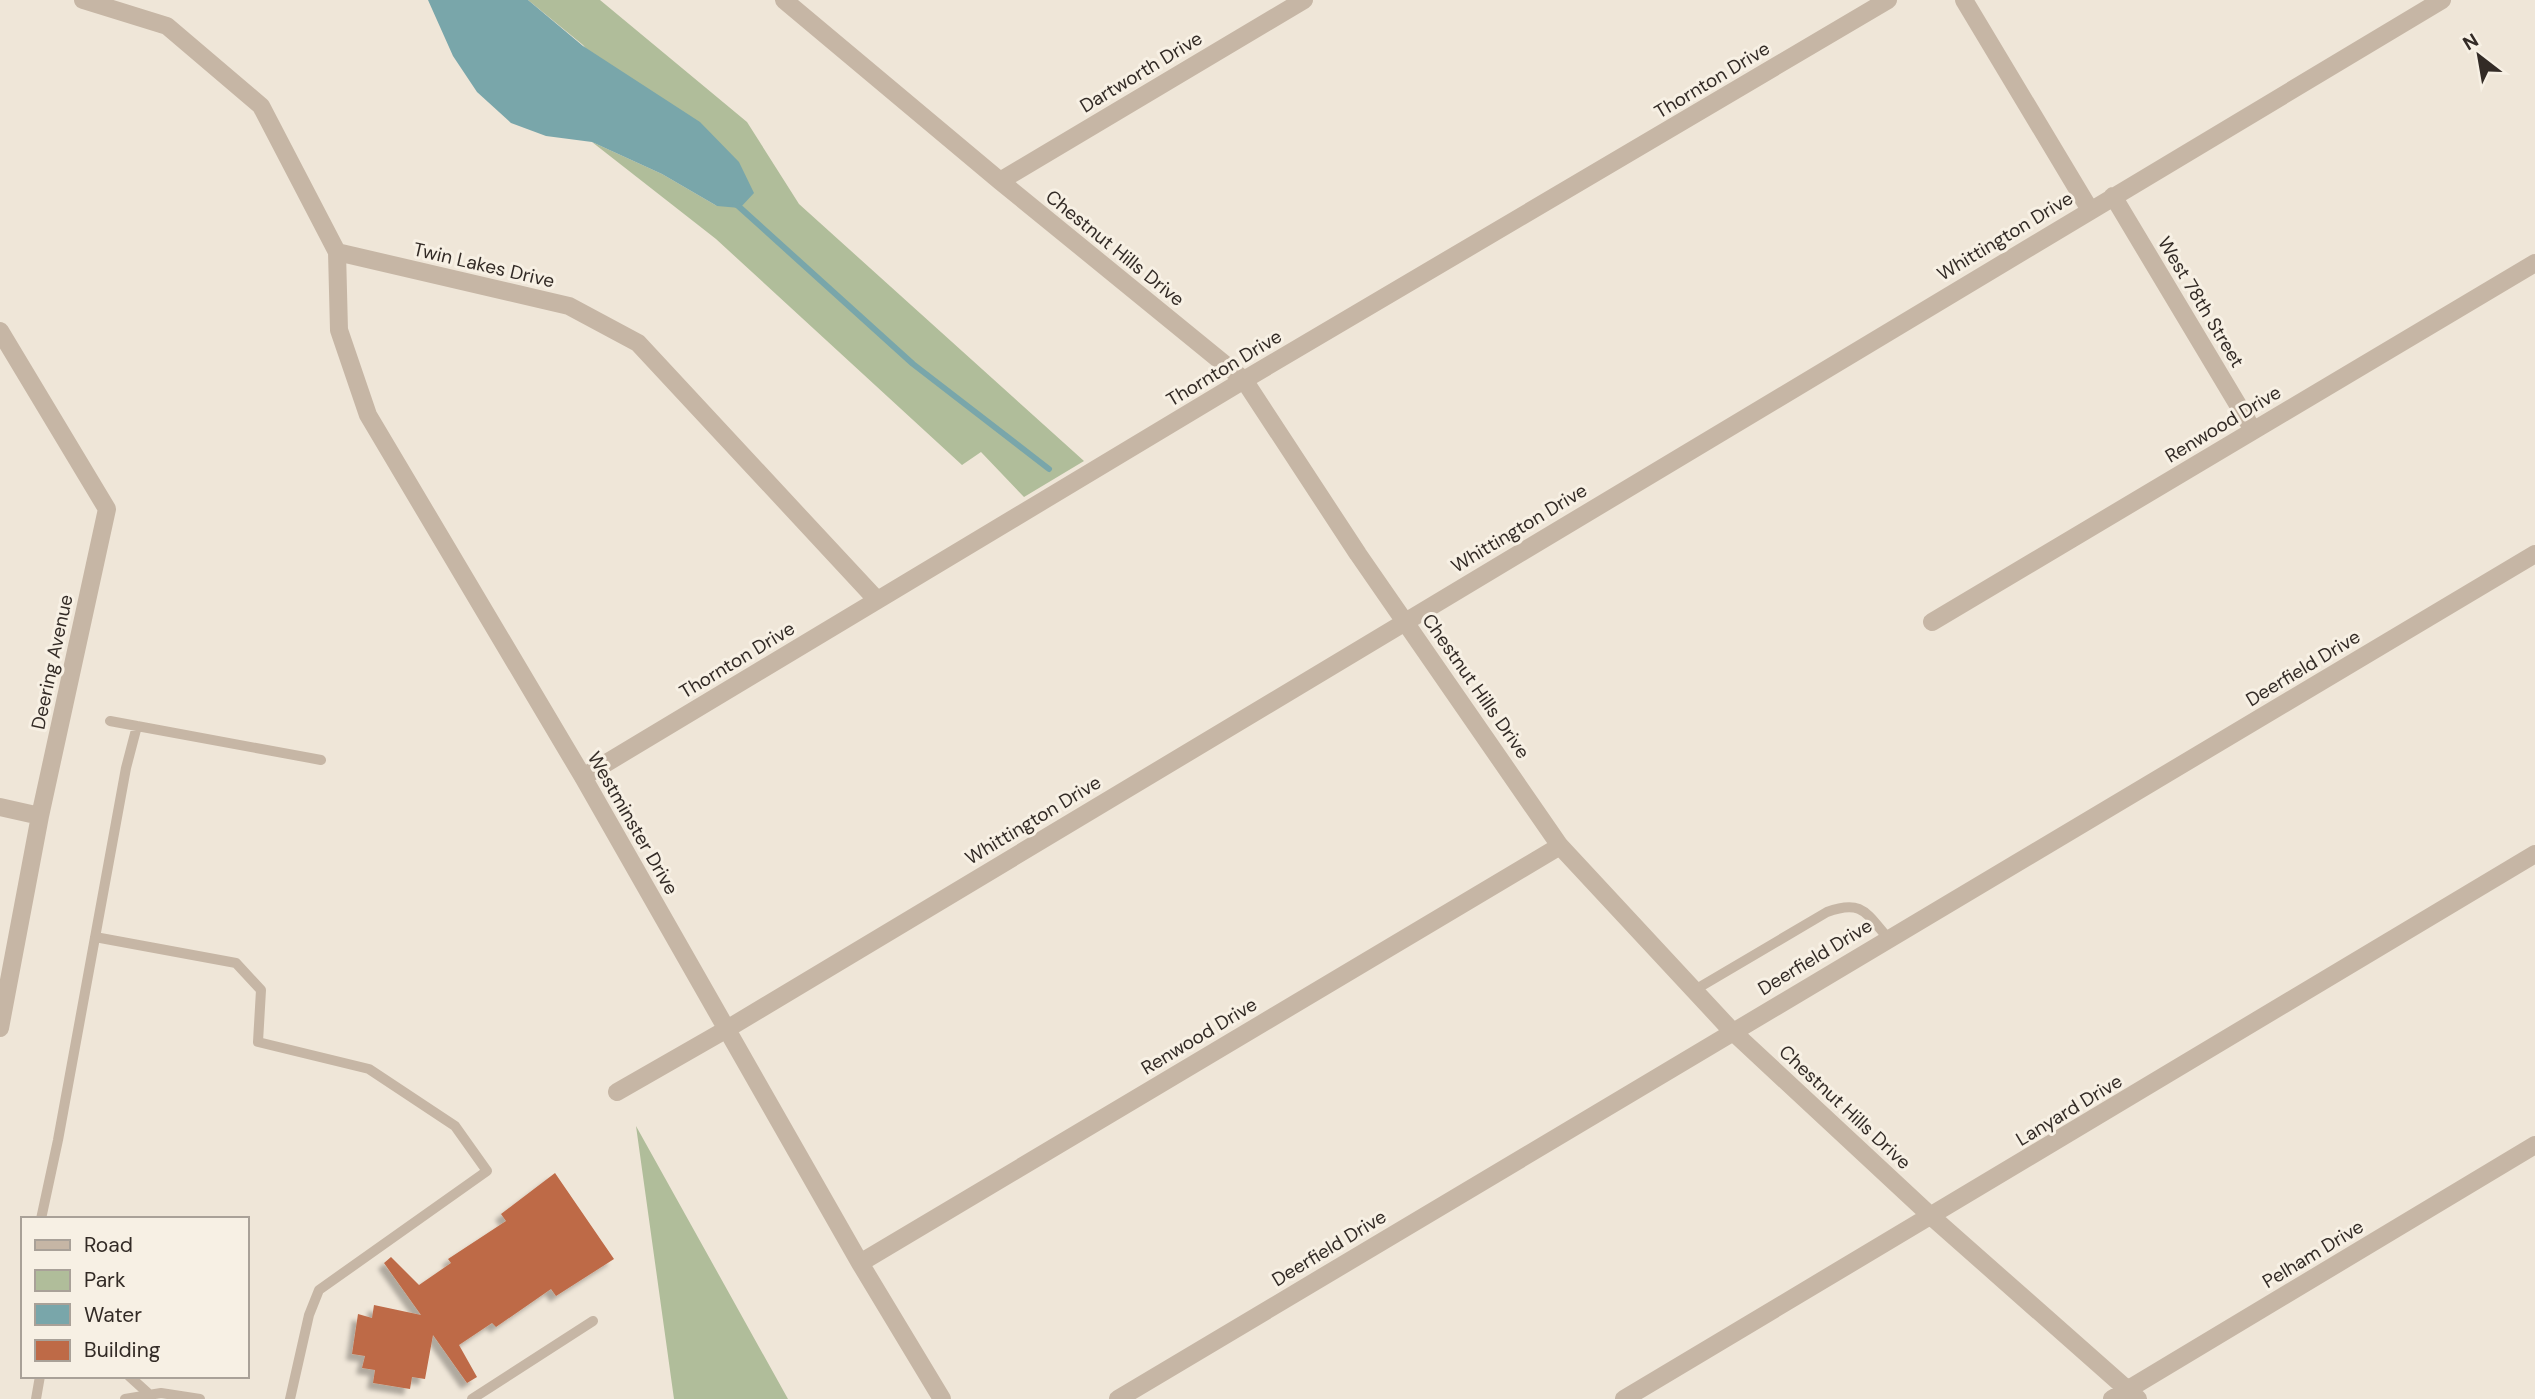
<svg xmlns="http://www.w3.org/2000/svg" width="2535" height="1399" font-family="'DM Sans',sans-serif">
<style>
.green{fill:#b0bd9a}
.water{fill:#79a6aa}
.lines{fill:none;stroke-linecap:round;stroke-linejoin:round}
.stream{stroke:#79a6aa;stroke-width:6}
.building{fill:#be6a47;filter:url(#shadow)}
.service{stroke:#c6b6a5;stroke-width:10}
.minor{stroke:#c6b6a5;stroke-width:18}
.labels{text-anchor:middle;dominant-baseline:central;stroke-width:6;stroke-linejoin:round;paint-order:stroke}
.street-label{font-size:19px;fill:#332b26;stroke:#f7f0e4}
</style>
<defs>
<filter id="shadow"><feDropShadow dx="-6" dy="6" stdDeviation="2" flood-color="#0004"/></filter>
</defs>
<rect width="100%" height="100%" fill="#efe6d8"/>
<path class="green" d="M528 0H600L747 122 799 204 1084 461 1024 497 981 452 962 465 716 239 592 142 662 174 717 206 583 45Z
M636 1126 788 1399H674Z"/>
<path class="water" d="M428 0H528L583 46 700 122 739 162 754 193 740 208 717 206 662 174 592 142 546 136 511 123 477 92 453 56Z"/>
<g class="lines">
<path class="stream" d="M736 204 913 364 1049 469"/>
</g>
<path class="building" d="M555 1173 614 1259 556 1296 551 1289 496 1327 492 1323 459 1345 477 1377 467 1383 433 1335 425 1379 412 1377 410 1389 373 1383 375 1370 362 1368 365 1356 352 1354 358 1314 372 1318 374 1305 421 1315 384 1263 391 1257 419 1285 451 1263 448 1259 506 1221 501 1214Z"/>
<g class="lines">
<path class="service" d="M137 726 321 760
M95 937 236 963 261 990 258 1042 369 1069 455 1126 487 1171 319 1290 309 1315 290 1399
M1693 991 1827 912C1862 899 1866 913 1888 938
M41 1219 58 1140 126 768 137 726 110 721
M129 1376 150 1395
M36 1399 40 1376
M125 1399 161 1393 200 1399
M472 1399 593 1321"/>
<path class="minor" d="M83 0 167 26 261 106 337 252 569 306 638 343 877 600
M784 0 1000 181 1244 380 1358 554 1560 846 1732 1031 1932 1217 2138 1399
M1964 0 2090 210
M1000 181 1304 0
M2113 196 2253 430
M337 252 339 330 368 415 583 777 860 1263 942 1399
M0 331 107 509 40 816 0 1028
M1932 622 2535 263
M583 777 1244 380 1888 0
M0 807 40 816
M617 1092 727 1029 2442 0
M860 1263 1560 846
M1118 1399 2535 554
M1624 1399 2535 854
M2112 1399 2535 1145"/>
</g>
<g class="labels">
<g class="street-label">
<text transform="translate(1141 72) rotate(-31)">Dartworth Drive</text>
<text transform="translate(1712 80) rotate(-31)">Thornton Drive</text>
<text transform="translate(2005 236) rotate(-31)">Whittington Drive</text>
<text transform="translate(1115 248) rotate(39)">Chestnut Hills Drive</text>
<text transform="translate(484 265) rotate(13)">Twin Lakes Drive</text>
<text transform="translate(2201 302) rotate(59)">West 78th Street</text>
<text transform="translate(1224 368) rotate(-31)">Thornton Drive</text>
<text transform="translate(2223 424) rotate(-31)">Renwood Drive</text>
<text transform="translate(1519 528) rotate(-31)">Whittington Drive</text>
<text transform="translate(737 660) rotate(-31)">Thornton Drive</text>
<text transform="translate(52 662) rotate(-78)">Deering Avenue</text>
<text transform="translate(2303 668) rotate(-31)">Deerfield Drive</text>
<text transform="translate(1476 686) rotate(55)">Chestnut Hills Drive</text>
<text transform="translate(1033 820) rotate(-31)">Whittington Drive</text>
<text transform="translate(633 823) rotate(60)">Westminster Drive</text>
<text transform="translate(1815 957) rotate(-31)">Deerfield Drive</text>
<text transform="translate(1199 1036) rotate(-31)">Renwood Drive</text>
<text transform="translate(1845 1107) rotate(43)">Chestnut Hills Drive</text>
<text transform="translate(2069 1110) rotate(-31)">Lanyard Drive</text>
<text transform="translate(1329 1248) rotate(-31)">Deerfield Drive</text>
<text transform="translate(2313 1254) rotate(-31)">Pelham Drive</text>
</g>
</g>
<rect x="21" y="1217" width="228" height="161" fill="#f7f0e4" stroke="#a9a198" stroke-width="2"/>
<rect x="35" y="1240" width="35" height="10" fill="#c6b6a5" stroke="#a9a198" stroke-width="2"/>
<text x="84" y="1252" font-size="21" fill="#332b26">Road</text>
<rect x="35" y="1270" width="35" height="21" fill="#b0bd9a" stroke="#a9a198" stroke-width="2"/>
<text x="84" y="1287" font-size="21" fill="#332b26">Park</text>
<rect x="35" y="1304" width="35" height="21" fill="#79a6aa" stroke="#a9a198" stroke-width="2"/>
<text x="84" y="1322" font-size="21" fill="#332b26">Water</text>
<rect x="35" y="1340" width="35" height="21" fill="#be6a47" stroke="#a9a198" stroke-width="2"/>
<text x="84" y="1357" font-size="21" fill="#332b26">Building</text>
<g transform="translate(2479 56) rotate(329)" stroke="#f7f0e4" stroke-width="5" paint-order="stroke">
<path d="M0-5L12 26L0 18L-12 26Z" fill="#332b26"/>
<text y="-10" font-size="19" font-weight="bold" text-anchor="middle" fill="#332b26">N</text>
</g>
</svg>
